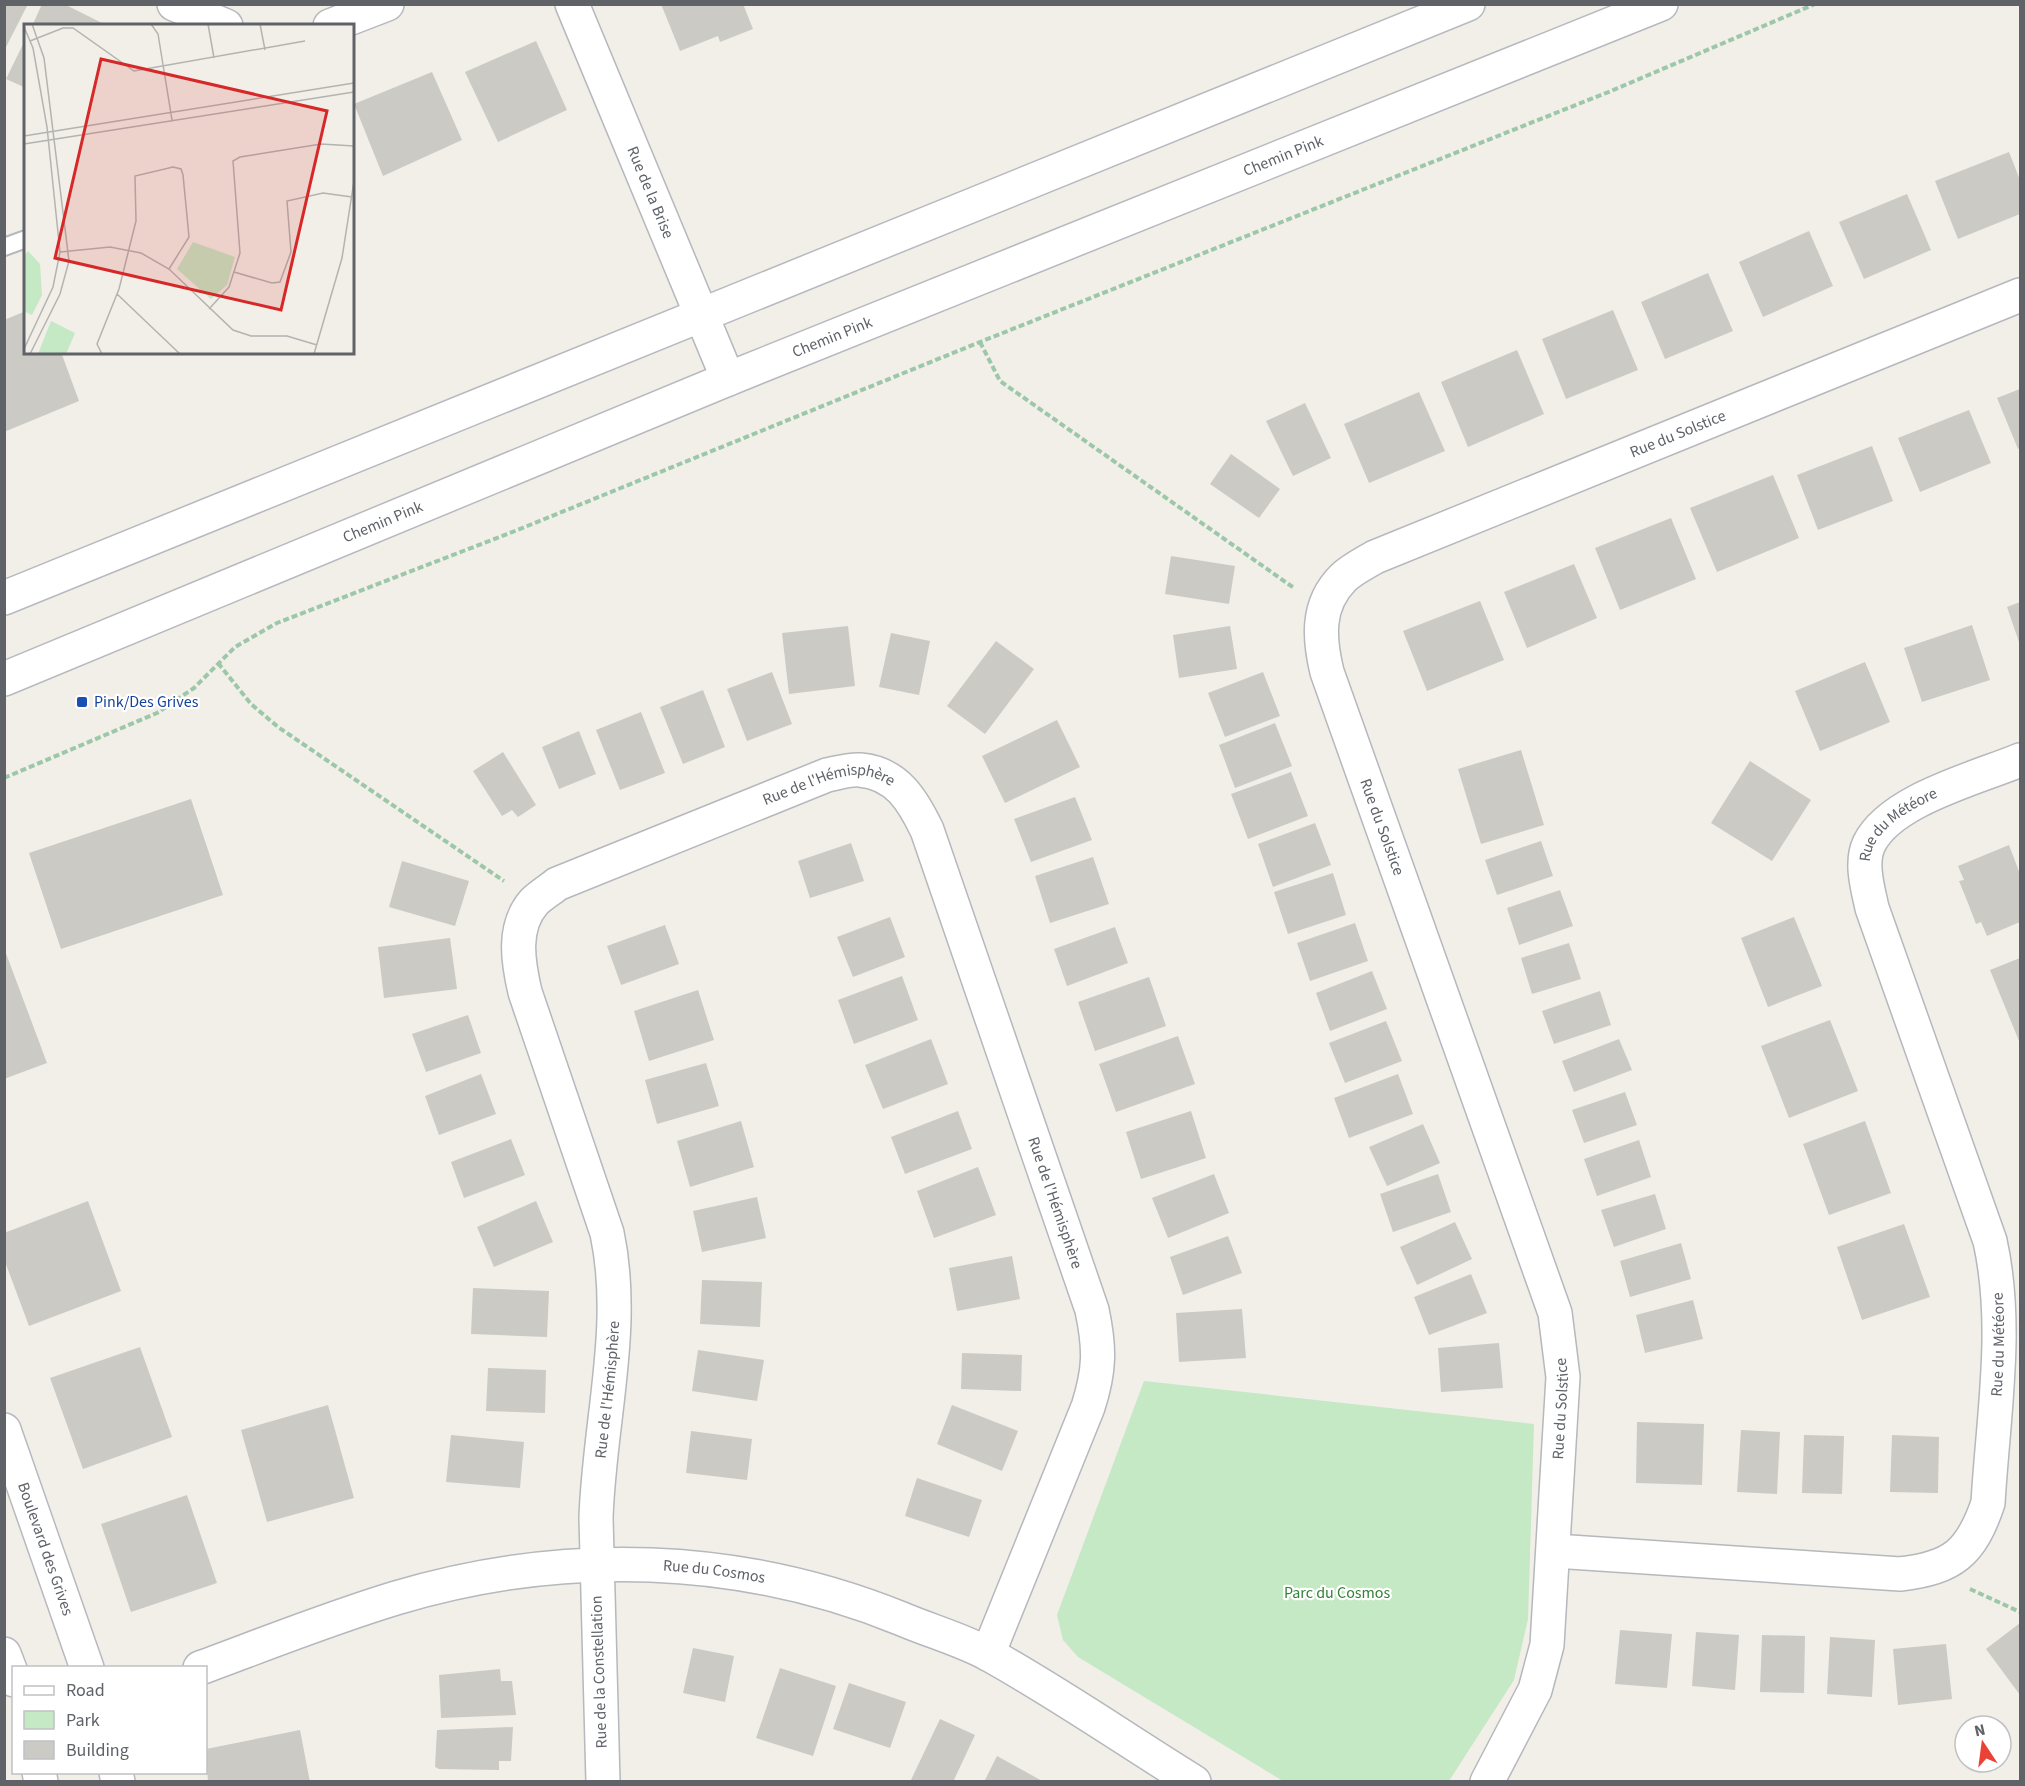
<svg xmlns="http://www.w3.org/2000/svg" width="2025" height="1786" font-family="'Source Sans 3',sans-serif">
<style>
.green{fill:#c5e8c5}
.building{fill:#cccac5}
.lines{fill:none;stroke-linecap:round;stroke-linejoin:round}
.lane-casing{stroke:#b5b8bc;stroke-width:20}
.street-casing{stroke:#b5b8bc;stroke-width:36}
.secondary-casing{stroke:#b6babf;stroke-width:36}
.path{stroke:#9cc7a9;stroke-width:4;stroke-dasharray:6 3;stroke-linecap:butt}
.lane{stroke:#fff;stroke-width:16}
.street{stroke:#fff;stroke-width:33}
.secondary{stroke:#fff;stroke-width:33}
.transit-dot{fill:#1a4fb4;stroke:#fff;stroke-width:2}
.labels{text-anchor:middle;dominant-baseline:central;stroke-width:4.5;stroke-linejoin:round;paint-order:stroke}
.street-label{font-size:16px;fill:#5f6368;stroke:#fff}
.transit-label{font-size:16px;fill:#164399;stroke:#fff;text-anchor:start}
.park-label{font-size:16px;fill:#348238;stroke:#fff}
.inset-road{fill:none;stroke:#b3b3b1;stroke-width:1.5}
.view{fill:#d62828;fill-opacity:0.15;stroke:#d62828;stroke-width:3}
.inset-edge{fill:none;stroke:#5f6368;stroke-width:3}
</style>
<rect width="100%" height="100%" fill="#f1efe8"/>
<path class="green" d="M1144 1381 1534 1424 1528 1619 1514 1680 1449 1781H1283L1078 1657 1063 1640 1057 1615Z"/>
<path class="building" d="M4 4H28L4 51Z
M42 4H64L108 26H32Z
M661 4H743L753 29 720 42 718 36 680 51Z
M26 38V88L6 79Z
M536 41 567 110 498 142 465 72Z
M432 72 462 140 383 176 354 104Z
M2009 152 2020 180V214L1958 239 1935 181Z
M1907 194 1931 250 1864 279 1839 222Z
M1809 231 1833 286 1763 317 1739 262Z
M1708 273 1733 331 1665 359 1641 302Z
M1613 310 1638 370 1566 399 1542 339Z
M26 311V352H61L79 401 4 432V320Z
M1517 350 1544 414 1468 447 1441 382Z
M2020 389V448L2018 449 1997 398Z
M1419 392 1445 451 1369 483 1344 424Z
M1305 403 1331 458 1293 476 1266 421Z
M1969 410 1991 463 1920 492 1898 438Z
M1872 446 1893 501 1818 530 1797 475Z
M1231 454 1280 489 1259 518 1210 484Z
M1773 475 1799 538 1717 572 1690 508Z
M1671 518 1696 579 1620 610 1595 548Z
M1171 556 1235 566 1229 604 1165 594Z
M1574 564 1597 618 1527 648 1504 592Z
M1480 601 1504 660 1427 691 1403 631Z
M2020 602V645L2007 607Z
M1972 625 1990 680 1922 702 1904 648Z
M848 626 855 686 789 694 782 633Z
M1230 626 1237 669 1179 678 1173 635Z
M891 633 930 641 919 695 879 687Z
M996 641 1034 669 985 734 947 706Z
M1865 662 1890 722 1820 751 1795 691Z
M772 672 792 724 747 741 727 689Z
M1263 672 1280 716 1225 737 1208 693Z
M703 690 725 747 683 764 660 707Z
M641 712 665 773 620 790 596 730Z
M1057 720 1080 767 1005 803 982 756Z
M1275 723 1292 766 1235 788 1219 745Z
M579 731 596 774 559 789 542 747Z
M1521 750 1544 825 1481 844 1458 769Z
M503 752 536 805 518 817 512 810 502 816 473 771Z
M1750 761 1811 800 1772 861 1711 823Z
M1291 772 1308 816 1248 839 1231 794Z
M1075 797 1092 840 1031 862 1014 819Z
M191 799 223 895 61 949 29 853Z
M1315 823 1331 865 1273 887 1258 844Z
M1541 841 1553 876 1497 895 1485 860Z
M851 843 864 881 810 898 798 861Z
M2009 845 2020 874V922L1987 936 1981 922 1976 924 1968 903 1959 881 1964 880 1958 866Z
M1093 857 1109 904 1050 923 1035 876Z
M402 861 469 881 455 926 389 907Z
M1333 873 1346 915 1288 934 1274 892Z
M1560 890 1573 926 1519 945 1507 908Z
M890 917 905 957 853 977 837 937Z
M1794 917 1822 986 1768 1007 1741 938Z
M1355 923 1368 961 1310 981 1297 943Z
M665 925 679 964 621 985 607 946Z
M1115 927 1128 963 1067 986 1054 949Z
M450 938 457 989 384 998 378 947Z
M1569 943 1581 979 1532 994 1521 958Z
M4 948 47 1063 4 1079Z
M2020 958V1040L2019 1041 1990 970Z
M1372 971 1387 1009 1330 1031 1316 993Z
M902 976 918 1020 854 1044 838 1000Z
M1149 977 1166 1026 1095 1051 1078 1002Z
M698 990 714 1040 649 1061 634 1011Z
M1600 991 1611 1025 1554 1044 1542 1011Z
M468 1015 481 1053 426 1072 412 1034Z
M1830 1020 1858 1091 1789 1118 1761 1046Z
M1386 1021 1402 1061 1345 1083 1329 1043Z
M1178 1036 1195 1084 1116 1112 1099 1064Z
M931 1039 948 1084 883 1109 865 1065Z
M1619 1039 1632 1070 1574 1092 1562 1061Z
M706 1063 719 1106 657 1124 645 1080Z
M481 1074 496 1114 439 1135 425 1096Z
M1398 1074 1413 1114 1349 1138 1334 1098Z
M1625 1092 1637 1125 1584 1143 1572 1110Z
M958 1111 972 1149 905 1174 891 1137Z
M1191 1111 1206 1158 1141 1179 1126 1132Z
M741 1121 754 1167 690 1187 677 1141Z
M1865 1121 1891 1193 1829 1215 1803 1144Z
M1423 1124 1440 1163 1387 1186 1369 1147Z
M511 1139 525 1175 464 1198 451 1162Z
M1639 1140 1651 1177 1597 1196 1584 1159Z
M978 1167 996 1215 934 1238 917 1191Z
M1214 1174 1229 1213 1168 1238 1152 1198Z
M1438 1174 1451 1212 1393 1232 1380 1194Z
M1655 1194 1666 1229 1614 1247 1601 1210Z
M757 1197 766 1238 702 1252 693 1211Z
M88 1201 121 1291 29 1326 4 1259V1233Z
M536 1201 553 1242 494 1267 477 1227Z
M1455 1222 1472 1259 1417 1285 1400 1247Z
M1904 1224 1930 1297 1862 1320 1837 1247Z
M1228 1236 1242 1273 1183 1295 1170 1257Z
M1681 1243 1691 1279 1630 1297 1620 1261Z
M1012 1256 1020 1299 957 1311 949 1268Z
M1471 1274 1487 1313 1429 1335 1414 1297Z
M702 1280 762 1282 760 1327 700 1324Z
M473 1288 549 1291 547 1337 471 1334Z
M1693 1300 1703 1339 1645 1353 1636 1315Z
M1242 1309 1246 1358 1179 1362 1176 1313Z
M1499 1343 1503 1388 1441 1392 1438 1348Z
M140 1347 172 1437 83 1469 50 1378Z
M698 1350 764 1360 757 1401 692 1391Z
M962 1353 1022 1355 1021 1391 961 1389Z
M488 1368 546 1370 545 1413 486 1411Z
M328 1405 354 1498 267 1522 241 1430Z
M952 1405 1018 1431 1002 1471 937 1444Z
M1637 1422 1704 1424 1702 1485 1636 1483Z
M1741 1430 1780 1432 1777 1494 1737 1492Z
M691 1431 752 1439 747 1480 686 1473Z
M451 1435 524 1442 520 1488 446 1482Z
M1804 1435 1844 1436 1842 1494 1802 1493Z
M1892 1435 1939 1437 1938 1493 1890 1492Z
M917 1478 982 1500 969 1537 905 1516Z
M187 1495 217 1583 131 1612 101 1524Z
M2020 1623V1695L1986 1649Z
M1620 1630 1672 1634 1667 1688 1615 1684Z
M1696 1632 1739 1635 1735 1690 1692 1686Z
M1762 1635 1805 1636 1804 1693 1760 1692Z
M1830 1637 1875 1640 1872 1697 1827 1694Z
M1946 1644 1952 1699 1898 1705 1893 1649Z
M693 1648 734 1656 725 1702 683 1693Z
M780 1668 836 1686 813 1756 756 1738Z
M500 1669 501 1681H512L516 1715 441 1718 439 1675Z
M849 1683 906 1702 890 1748 833 1729Z
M940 1719 975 1735 953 1782H910Z
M513 1727 511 1761H499V1770L439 1769 435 1767 437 1730Z
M300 1730 310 1782H208L206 1749Z
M997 1756 1044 1782H984Z"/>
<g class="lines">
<defs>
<path id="lane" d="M4 247 26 239"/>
<g id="street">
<path d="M174 4 226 26"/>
<path id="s1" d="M572 4 728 379"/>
<path d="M330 26 387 4"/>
<path id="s2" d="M1555 1551 1900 1574C1953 1568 1971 1553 1988 1503 1993 1417 2009 1326 1990 1241L1872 908C1868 889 1860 863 1869 844 1890 800 1977 778 2020 760"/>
<path id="s3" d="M200 1668C265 1644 330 1618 396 1598 563 1548 740 1553 902 1619 930 1631 963 1640 990 1655 1060 1694 1126 1740 1194 1782"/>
<path id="s4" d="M603 1782 596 1518C599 1423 627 1327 607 1233L525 992C518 962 512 927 534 902 541 895 550 890 557 884L827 775C837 773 850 769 860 770 897 773 913 801 927 830L1092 1310C1100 1348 1100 1370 1088 1407L988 1654"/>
<path id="s5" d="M1487 1782 1535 1690 1547 1645 1563 1377 1555 1313 1327 672C1319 639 1316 605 1343 578 1351 570 1365 563 1375 557L2020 295"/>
</g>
<g id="secondary">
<path d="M4 598 1468 4"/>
<path id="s6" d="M4 679 728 379 1661 4"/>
<path id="s7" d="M4 1430 87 1668"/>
<path d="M4 1654 14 1680"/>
<path d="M39 1772 41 1782"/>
<path d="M116 1772 118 1782"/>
</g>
</defs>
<use href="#lane" class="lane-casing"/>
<use href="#street" class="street-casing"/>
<use href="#secondary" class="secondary-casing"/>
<path class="path" d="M980 342 1000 381 1294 588
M218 663 251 704 278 727 504 881
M4 778 157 713 194 688 235 647 277 623 515 531 980 342 1611 91 1815 4
M1970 1589 2020 1612"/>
<use href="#lane" class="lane"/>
<use href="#street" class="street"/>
<use href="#secondary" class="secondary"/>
</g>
<rect class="transit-dot" x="76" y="696" width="12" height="12" rx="3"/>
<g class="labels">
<g class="street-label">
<text stroke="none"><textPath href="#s6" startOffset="1382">Chemin Pink</textPath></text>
<text stroke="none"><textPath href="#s1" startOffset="204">Rue de la Brise</textPath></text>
<text stroke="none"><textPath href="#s6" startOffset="896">Chemin Pink</textPath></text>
<text stroke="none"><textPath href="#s5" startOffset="1629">Rue du Solstice</textPath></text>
<text stroke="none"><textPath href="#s6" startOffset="410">Chemin Pink</textPath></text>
<text stroke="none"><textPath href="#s4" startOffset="1220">Rue de l'Hémisphère</textPath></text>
<text transform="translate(1382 827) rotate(70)">Rue du Solstice</text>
<text stroke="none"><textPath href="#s2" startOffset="1184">Rue du Météore</textPath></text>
<text stroke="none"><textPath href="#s4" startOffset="1742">Rue de l'Hémisphère</textPath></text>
<text stroke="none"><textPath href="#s2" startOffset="627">Rue du Météore</textPath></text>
<text stroke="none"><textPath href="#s4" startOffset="393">Rue de l'Hémisphère</textPath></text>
<text stroke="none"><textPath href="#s5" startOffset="387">Rue du Solstice</textPath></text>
<text stroke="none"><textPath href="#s7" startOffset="126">Boulevard des Grives</textPath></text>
<text stroke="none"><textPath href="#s3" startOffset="530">Rue du Cosmos</textPath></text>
<text transform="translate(599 1672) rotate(-92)">Rue de la Constellation</text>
</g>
<g class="transit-label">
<text x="94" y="702">Pink/Des Grives</text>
</g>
<g class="park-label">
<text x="1337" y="1593">Parc du Cosmos</text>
</g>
</g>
<g transform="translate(24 24)">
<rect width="330" height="330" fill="#f1efe8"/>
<path d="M169 218 211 233 203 261 187 275 153 245ZM4 227 16 240 18 271 8 291 0 287V232ZM27 297 51 309 42 330H14Z" fill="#c5e8c5"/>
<path class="inset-road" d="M127 0 134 10 148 96M184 0 190 34M236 0 241 26M0 3 9 24 23 103 36 228 29 263 0 325M6 17 39 4H49L110 47 281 17M0 112 330 59M0 120 330 68M36 228 86 223 117 229 145 245 209 306 227 312H263L293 321M210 248 248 259 256 258 267 228 263 177 299 169 328 173M93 270 156 330M185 285 205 263 216 229 209 137 216 133 297 120 330 122M6 330 36 270 45 237 20 34 8 0M78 330 73 320 95 265 112 197 111 152 149 143 157 145 159 151 165 213 145 245M290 330 318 234 330 157"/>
<path class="view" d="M77 35 303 87 257 286 31 234Z"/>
<rect width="330" height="330" class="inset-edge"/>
</g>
<rect width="2025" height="1786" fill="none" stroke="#5f6368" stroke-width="12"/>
<rect x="12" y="1666" width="195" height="108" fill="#ffffff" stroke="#bfc1c3" stroke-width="1.5"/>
<rect x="24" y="1686" width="30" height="9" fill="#ffffff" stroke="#bfc1c3" stroke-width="1.5"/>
<text x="66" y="1696" font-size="18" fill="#5f6368">Road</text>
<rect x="24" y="1711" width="30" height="18" fill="#c5e8c5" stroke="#bfc1c3" stroke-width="1.5"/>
<text x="66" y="1726" font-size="18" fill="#5f6368">Park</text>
<rect x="24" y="1741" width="30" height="18" fill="#cccac5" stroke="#bfc1c3" stroke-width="1.5"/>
<text x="66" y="1756" font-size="18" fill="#5f6368">Building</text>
<g transform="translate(1983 1744) rotate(347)"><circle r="28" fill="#ffffff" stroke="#bfc1c3" stroke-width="1.5"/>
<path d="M0-4.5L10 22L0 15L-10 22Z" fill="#ea4335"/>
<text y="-9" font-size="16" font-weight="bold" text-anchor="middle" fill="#5f6368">N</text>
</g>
</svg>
